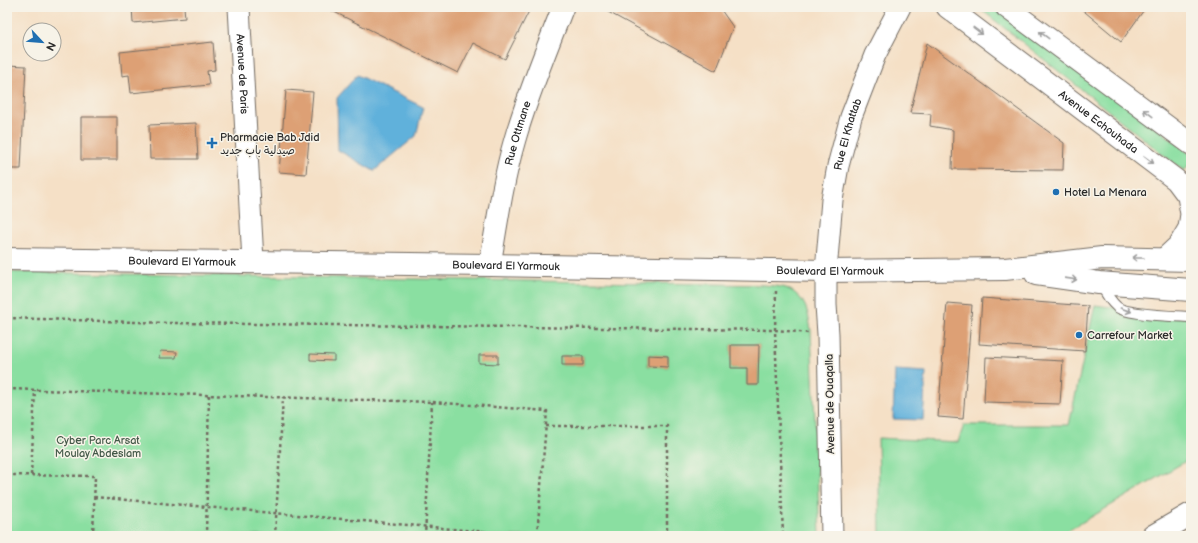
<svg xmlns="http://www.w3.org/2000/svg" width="1198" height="543" font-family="'Balsamiq Sans','Playpen Sans Arabic',sans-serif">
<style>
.green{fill:#8adfa1;stroke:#5a8566;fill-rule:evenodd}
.water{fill:#61b1db;stroke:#466e83}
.building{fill:#dda074}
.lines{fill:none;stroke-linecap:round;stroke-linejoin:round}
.lane-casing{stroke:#726a61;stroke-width:12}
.street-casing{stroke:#726a61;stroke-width:23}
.secondary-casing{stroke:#726a61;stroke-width:24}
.path{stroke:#726a61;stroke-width:2.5;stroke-dasharray:3 3;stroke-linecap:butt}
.lane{stroke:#fff;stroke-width:10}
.street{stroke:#fff;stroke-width:21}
.secondary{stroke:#fff;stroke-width:22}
.oneway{stroke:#a0a0a0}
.poi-dot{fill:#1f6fb2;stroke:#f7f3e8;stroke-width:1.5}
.labels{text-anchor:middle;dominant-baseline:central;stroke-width:3;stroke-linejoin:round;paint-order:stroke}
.street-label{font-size:11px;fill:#2b2b2b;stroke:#f7f3e8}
.poi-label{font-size:11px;fill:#2b2b2b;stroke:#f7f3e8;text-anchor:start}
.park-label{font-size:11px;fill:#435848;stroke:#f7f3e8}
</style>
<rect width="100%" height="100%" fill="#f7f3e8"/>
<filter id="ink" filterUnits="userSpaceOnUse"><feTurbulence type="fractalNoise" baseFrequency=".025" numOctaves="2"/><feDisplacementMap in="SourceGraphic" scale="8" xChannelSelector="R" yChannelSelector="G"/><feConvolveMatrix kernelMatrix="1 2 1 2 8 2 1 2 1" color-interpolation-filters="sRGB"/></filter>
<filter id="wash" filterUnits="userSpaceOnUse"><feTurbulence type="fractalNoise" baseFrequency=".012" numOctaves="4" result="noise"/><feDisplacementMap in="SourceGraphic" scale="16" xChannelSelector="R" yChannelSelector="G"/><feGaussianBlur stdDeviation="0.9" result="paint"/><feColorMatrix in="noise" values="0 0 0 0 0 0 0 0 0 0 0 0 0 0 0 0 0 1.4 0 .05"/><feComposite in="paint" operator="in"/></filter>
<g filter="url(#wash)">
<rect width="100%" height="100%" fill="#f5e0c6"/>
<path class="green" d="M978 7H1006L1191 155V162L1184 171Z
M7 272 764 285C771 286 779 286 786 288 806 297 808 311 811 331L820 536H7ZM731 345H759L758 385H747V368H731ZM648 355 668 356V367L648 366ZM562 356H583V365H562Z
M1095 305 1191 318V458L1059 536H880L878 438 958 442 964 425H1069Z"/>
<path class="water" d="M357 75 423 107 416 136 374 171 338 150 337 98Z
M895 370 926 372 923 420 893 419Z"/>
<g id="blocks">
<path class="building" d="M132 7H184L185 18 133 23Z
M324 7H531L505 59 473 43 458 73Z
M599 7H719L733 27 716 71Z
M1079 7H1146L1121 42Z
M213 42 215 70 207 71 209 85 131 93 129 75 122 76 120 52Z
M927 43 1064 143 1063 170 952 169 953 130 930 126 931 114 910 113Z
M7 65 26 66 21 169H7Z
M286 90 313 92 306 174 279 172Z
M81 117H117V160H81Z
M196 123 198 159H150L149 125Z
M982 298 1088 306 1085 351 979 344Z
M947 303 972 305 963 419 938 417Z
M731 345H759L758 385H747V368H731Z
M160 351 177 352 176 358H159Z
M310 354 334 355V361L310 360Z
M479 355H498V364L479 363Z
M648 355 668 356V367L648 366Z
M562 356H583V365H562Z
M986 357 1063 361 1060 404 984 402Z"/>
</g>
</g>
<g filter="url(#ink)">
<use href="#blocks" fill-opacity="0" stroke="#726a61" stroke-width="1"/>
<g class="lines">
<defs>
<path id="lane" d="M1101 284C1105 292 1110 301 1117 307 1128 315 1176 316 1191 317"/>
<g id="street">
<path id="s1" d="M239 7 253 261"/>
<path id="s2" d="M947 7 1176 180 1188 196 1191 214 1189 228 1179 245 1164 259"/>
<path d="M1006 7 1191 144"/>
<path id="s3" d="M490 265C497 223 503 180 515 139 528 94 546 51 563 7"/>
<path id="s4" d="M832 536 828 334 826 305V271L832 200 838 166 851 117 875 55 900 7"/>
</g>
<g id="secondary">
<path id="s5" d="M7 259 490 265 826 271 1005 269 1102 258 1191 260"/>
<path d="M1036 274 1099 283 1191 290"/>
<path d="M1153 536 1191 514"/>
</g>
</defs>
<use href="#lane" class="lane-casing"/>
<use href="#street" class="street-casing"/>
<use href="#secondary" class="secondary-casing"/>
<path class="path" d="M776 291 775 330 783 536
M7 318 168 323 775 330 809 333
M7 389 432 402 547 411 537 536
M546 426H667V536
M7 475 95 476 93 536
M31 475 35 390
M94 497 532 536
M206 536 209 395
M275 536 283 397
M425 536 432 402"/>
<use href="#lane" class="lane"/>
<use href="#street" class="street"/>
<use href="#secondary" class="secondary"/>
</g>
<defs><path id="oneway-shaft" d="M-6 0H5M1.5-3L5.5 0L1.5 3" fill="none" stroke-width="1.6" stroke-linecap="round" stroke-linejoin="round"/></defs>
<g class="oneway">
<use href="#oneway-shaft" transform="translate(978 31) rotate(37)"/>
<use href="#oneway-shaft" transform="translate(1044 35) rotate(-143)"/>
<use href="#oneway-shaft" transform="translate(1148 113) rotate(-143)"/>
<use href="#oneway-shaft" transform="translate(1149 160) rotate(37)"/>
<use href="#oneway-shaft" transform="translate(1138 258) rotate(-180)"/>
<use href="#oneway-shaft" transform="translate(1071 279) rotate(8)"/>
<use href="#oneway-shaft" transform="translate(1126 310) rotate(19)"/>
</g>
</g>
<g class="poi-dot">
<path d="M210 137h4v4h4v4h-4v4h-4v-4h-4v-4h4z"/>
<circle cx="1056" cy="192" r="4"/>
<circle cx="1079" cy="335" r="4"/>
</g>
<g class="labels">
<g class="street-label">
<text stroke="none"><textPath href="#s1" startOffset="67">Avenue de Paris</textPath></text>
<text stroke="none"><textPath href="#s2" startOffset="190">Avenue Echouhada</textPath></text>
<text stroke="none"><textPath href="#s3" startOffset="135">Rue Ottmane</textPath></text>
<text stroke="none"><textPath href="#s4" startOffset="404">Rue El Khattab</textPath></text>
<text stroke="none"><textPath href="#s5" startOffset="175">Boulevard El Yarmouk</textPath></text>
<text stroke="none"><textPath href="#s5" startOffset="499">Boulevard El Yarmouk</textPath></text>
<text stroke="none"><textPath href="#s5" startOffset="823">Boulevard El Yarmouk</textPath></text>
<text transform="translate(830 404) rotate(-91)">Avenue de Ouaqalla</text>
</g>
<g class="poi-label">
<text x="220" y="137">Pharmacie Bab Jdid<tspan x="220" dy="13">صيدلية باب جديد</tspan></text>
<text x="1064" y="192">Hotel La Menara</text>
<text x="1087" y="335">Carrefour Market</text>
</g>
<g class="park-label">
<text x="98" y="440">Cyber Parc Arsat<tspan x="98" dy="13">Moulay Abdeslam</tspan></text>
</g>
</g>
<rect width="1198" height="543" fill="none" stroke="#f7f3e8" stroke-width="24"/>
<g transform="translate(42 42) rotate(116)"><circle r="19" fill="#f7f3e8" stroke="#a5a39c"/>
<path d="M0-3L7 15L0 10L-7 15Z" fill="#1f6fb2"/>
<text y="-6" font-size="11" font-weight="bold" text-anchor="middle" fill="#2b2b2b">N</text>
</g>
</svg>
